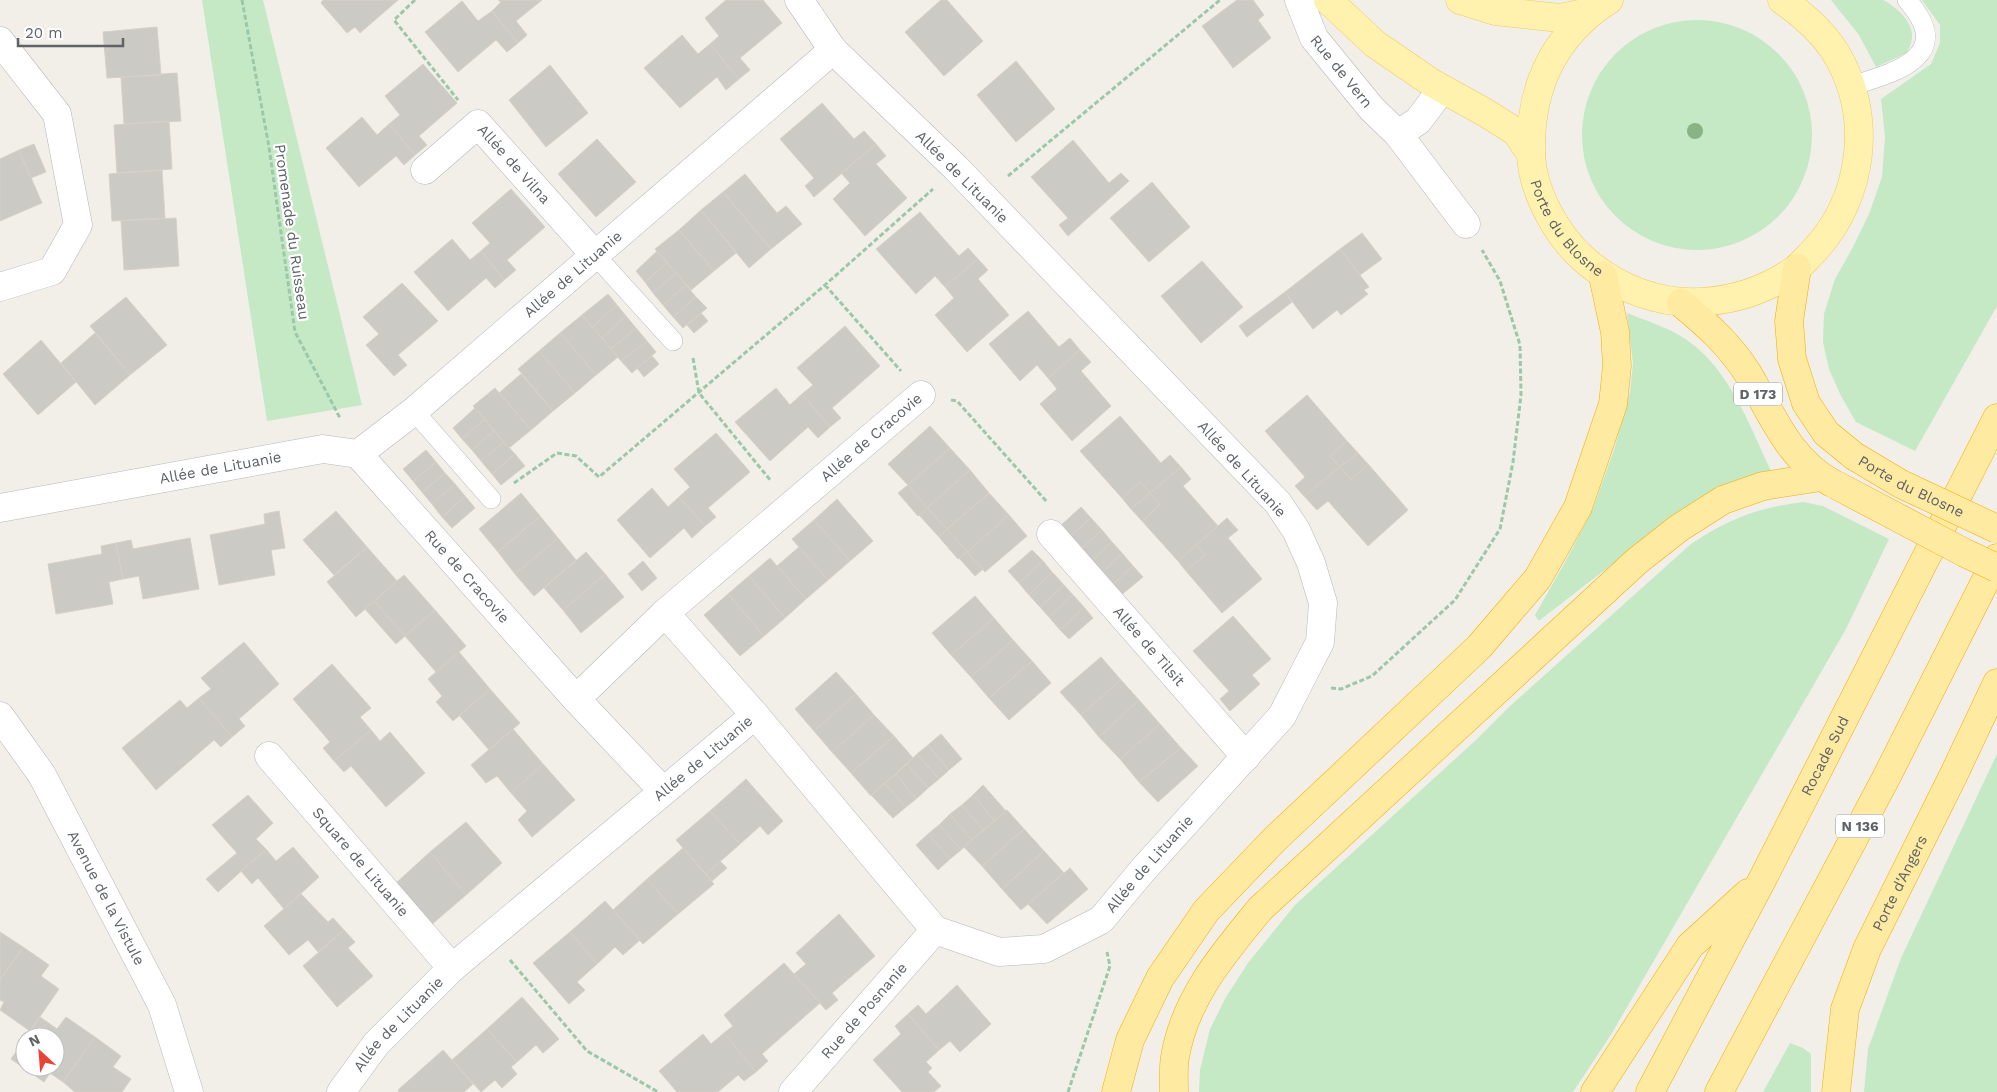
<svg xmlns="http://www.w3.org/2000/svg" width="1997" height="1092" font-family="'Work Sans',sans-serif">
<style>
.green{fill:#c5e8c5}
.building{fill:#cccac5;stroke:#d6d1c6}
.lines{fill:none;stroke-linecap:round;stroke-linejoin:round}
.service-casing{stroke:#b5b8bc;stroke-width:20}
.minor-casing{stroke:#b5b8bc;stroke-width:29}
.primary-casing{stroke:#f2c960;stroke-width:29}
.trunk-casing{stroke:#f9ab00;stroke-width:29}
.path{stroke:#9cc7a9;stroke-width:3;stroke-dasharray:5 2.5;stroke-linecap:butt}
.service{stroke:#fff;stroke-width:19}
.minor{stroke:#fff;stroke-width:28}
.primary{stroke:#fff2af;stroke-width:28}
.trunk{stroke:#feeaa1;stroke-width:28}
.trunk-bridge-casing{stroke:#f9ab00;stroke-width:29;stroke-linecap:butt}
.trunk-bridge{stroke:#feeaa1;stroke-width:28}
.tree{fill:#89b387}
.labels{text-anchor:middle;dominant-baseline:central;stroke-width:4.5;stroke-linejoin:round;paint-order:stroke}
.shield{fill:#fff;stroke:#8f9295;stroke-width:1}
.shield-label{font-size:14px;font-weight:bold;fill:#5f6368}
.street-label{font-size:15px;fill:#5f6368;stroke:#fff}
</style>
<rect width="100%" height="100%" fill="#f1efe8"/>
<path class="green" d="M202 0H263L362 405 267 421Z
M1831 0H1883C1896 7 1913 21 1912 37 1912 42 1909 48 1907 53L1876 67 1859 35Z
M1922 0H1997V306L1915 451 1856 422 1841 396 1829 369 1823 342 1824 314 1835 279 1853 247 1869 214 1882 177 1885 137 1881 99 1931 64 1940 43V25Z
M1582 135a115 115 0 1 1 230 0a115 115 0 1 1-230 0Z
M1627 313C1644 320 1661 325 1677 334 1726 360 1749 424 1771 471L1701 499 1619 559 1540 620H1538L1535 615 1564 564 1593 509 1614 450 1630 392 1633 363Z
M1803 502 1823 506 1889 539 1846 629 1612 1033 1573 1092H1199L1200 1070 1210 1029 1226 997 1248 963 1295 905 1476 740 1509 707 1691 544C1733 517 1754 509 1803 502Z
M1997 754V1092H1864L1868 1049 1901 958Z
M1790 1043 1803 1048 1811 1054V1092H1763Z"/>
<path class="building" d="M323 0H398L360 33 355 27 347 33 321 3Z
M498 0H542L516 21 527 35 518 43 492 11 501 2Z
M726 0H763L782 23 740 58 750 70 739 79 710 44 719 36 705 18Z
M941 0H947L983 41 944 76 905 32Z
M1237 0H1253L1264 15 1258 20 1271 38 1233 68 1202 26Z
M462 1 478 21 492 11 518 43 507 52 496 40 458 72 425 32Z
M157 27 161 75 107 78 103 32Z
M682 35 698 54 710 44 739 79 726 90 717 77 680 108 644 68Z
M1016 61 1055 109 1016 142 977 95Z
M423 64 457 103 419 136 427 145 415 155 389 124 400 115 385 96Z
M550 65 588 113 546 147 509 100Z
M177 73 181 121 124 124 121 77Z
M822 103 854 139 864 131 876 144 814 197 805 186 814 178 780 139Z
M362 117 377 135 389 124 415 155 404 165 396 156 359 187 326 148Z
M169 121 172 169 117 173 114 125Z
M597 139 636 182 596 217 558 174Z
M1073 140 1109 183 1121 173 1129 181 1068 236 1059 225 1068 218 1031 177Z
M34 144 46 172 31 178 19 150Z
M876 144 886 156 876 164 907 198 865 236 833 199 850 183 841 173Z
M19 150 42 203 0 221V159Z
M162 170 165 218 112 221 109 174Z
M745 174 777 213 786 206 802 224 771 249 723 192Z
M1152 182 1190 227 1149 262 1110 218Z
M511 189 545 227 507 260 516 270 504 280 481 251 490 243 472 223Z
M723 192 771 249 749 268 701 210Z
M701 210 736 253 714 271 679 230Z
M920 212 959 256 968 248 978 259 945 287 935 276 916 294 876 249Z
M176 218 179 266 124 270 121 221Z
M679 230 714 271 691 290 655 249Z
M1362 233 1382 259 1360 275 1340 249Z
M452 239 470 260 481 251 504 280 495 288 486 278 448 311 414 272Z
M1340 249 1369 287 1364 290 1368 294 1341 315 1337 310 1313 329 1285 292Z
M657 251 667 263 645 282 636 271Z
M978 259 988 270 978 279 1009 315 967 352 935 315 954 298 945 287Z
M1202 261 1243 307 1201 343 1161 296Z
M667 263 676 273 653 293 645 282Z
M676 273 686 285 663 305 653 293Z
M402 283 438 321 398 355 407 365 394 376 366 345 379 334 363 317Z
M686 285 696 297 673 317 663 305Z
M1285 292 1292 302 1247 337 1239 326Z
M608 294 617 305 592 327 582 315Z
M126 297 167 345 130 375 90 326Z
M696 297 707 308 683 328 673 317Z
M617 305 626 316 602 338 592 327Z
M1028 311 1059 347 1070 338 1080 350 1048 378 1037 365 1020 381 989 344Z
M701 313 708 321 694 333 687 325Z
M582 315 618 357 596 375 560 333Z
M626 316 636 328 611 349 602 338Z
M845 326 880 366 832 408 841 418 830 427 802 394 813 385 797 368Z
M636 328 647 341 621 361 611 349Z
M95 333 130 375 95 405 61 363Z
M560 333 596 375 575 393 539 351Z
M41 340 76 382 38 415 3 374Z
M647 341 656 352 632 373 621 361Z
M1080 350 1091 362 1081 371 1111 406 1072 441 1040 404 1057 389 1048 378Z
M539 351 575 393 553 411 518 369Z
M652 356 659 364 644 377 637 368Z
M521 374 553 411 531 430 499 393Z
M495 388 531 430 509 448 473 406Z
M776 388 790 405 802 394 830 427 818 438 808 427 770 461 735 422Z
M1307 395 1347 441 1330 456 1340 467 1304 496 1295 486 1305 477 1265 431Z
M475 408 485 419 462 439 453 428Z
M1120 416 1161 463 1170 455 1181 467 1150 493 1140 482 1122 498 1080 451Z
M485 419 494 431 472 450 462 439Z
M930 426 950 448 908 485 888 464Z
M494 431 504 442 481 461 472 450Z
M716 433 750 472 708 508 716 517 705 526 679 497 690 487 674 469Z
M1347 441 1358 453 1340 467 1330 456Z
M504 442 515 454 492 474 481 461Z
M950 448 970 470 927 508 908 485Z
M426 450 436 462 413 481 403 469Z
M1358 453 1368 464 1351 480 1340 467Z
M515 454 525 466 501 485 492 474Z
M436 462 445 473 422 492 413 481Z
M1368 464 1408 510 1368 546 1328 501 1317 510 1304 496 1340 467 1351 480Z
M1181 467 1191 479 1183 486 1218 526 1178 561 1142 521 1160 505 1150 493Z
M970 470 989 493 947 529 927 508Z
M445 473 455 484 432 504 422 492Z
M1140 482 1150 493 1131 509 1122 498Z
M455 484 465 496 442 517 432 504Z
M908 485 927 508 918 516 898 493Z
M652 488 668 507 679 497 705 526 692 538 684 528 650 558 617 520Z
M521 493 540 516 498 552 479 529Z
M989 493 1009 515 967 552 947 529Z
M1150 493 1160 505 1142 521 1131 509Z
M465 496 475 508 452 528 442 517Z
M837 499 873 541 850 561 814 520Z
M1081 507 1091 518 1069 537 1059 527Z
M927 508 947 529 939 537 919 515Z
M279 511 285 548 271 550 275 575 219 585 210 535 265 524 264 514Z
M336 511 367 547 334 575 303 540Z
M1009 515 1027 536 985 572 967 552Z
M540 516 558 538 515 574 498 552Z
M1091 518 1102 530 1080 550 1069 537Z
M1227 518 1238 530 1228 538 1262 579 1222 613 1186 571 1205 555 1196 545Z
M814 520 850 561 828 580 792 539Z
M947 529 967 552 958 559 939 537Z
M1102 530 1112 542 1090 562 1080 550Z
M190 538 199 589 143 599 139 576 123 579 116 543 131 540 133 549Z
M558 538 576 560 534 596 515 574Z
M1112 542 1122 553 1100 574 1090 562Z
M116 543 123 579 109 582 113 604 56 614 48 564 102 554 101 546Z
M1196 545 1205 555 1186 571 1178 561Z
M367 547 397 581 356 617 327 582Z
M799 547 828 580 806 599 777 566Z
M1032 550 1043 561 1019 583 1008 571Z
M586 552 605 574 563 610 544 588Z
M967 552 983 569 975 576 959 558Z
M1122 553 1133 566 1111 586 1100 574Z
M770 558 806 599 785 618 749 576Z
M643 561 657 578 642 591 628 574Z
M1043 561 1052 572 1029 595 1019 583Z
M1133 566 1143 577 1120 596 1111 586Z
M1052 572 1064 585 1040 607 1029 595Z
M605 574 624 597 581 633 563 610Z
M404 575 435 610 405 636 374 601Z
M749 576 785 618 764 636 728 594Z
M1064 585 1073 595 1049 617 1040 607Z
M728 594 764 636 740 656 704 615Z
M1073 595 1084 607 1060 630 1049 617Z
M975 596 994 618 951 655 932 633Z
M374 601 405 636 396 644 365 609Z
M1084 607 1093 618 1069 639 1060 630Z
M435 610 466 646 436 672 405 636Z
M1233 616 1271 659 1252 675 1260 684 1230 711 1220 699 1229 691 1193 651Z
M994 618 1013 640 971 677 951 655Z
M1013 640 1032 661 989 698 971 677Z
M244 642 279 684 239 719 245 726 232 737 199 698 211 689 201 678Z
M459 652 490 689 453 721 436 702 442 696 428 679Z
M1101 657 1121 680 1081 715 1060 692Z
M1032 661 1051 683 1009 720 989 698Z
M332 664 371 708 360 717 371 730 334 761 323 748 330 742 293 699Z
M836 672 856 694 814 731 795 709Z
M1121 680 1139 700 1099 737 1081 715Z
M490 689 520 723 489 750 459 715Z
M856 694 874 715 832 752 814 731Z
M199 698 232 737 221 747 214 740 156 790 122 748 180 700 187 708Z
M1139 700 1160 724 1120 759 1099 737Z
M874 715 894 736 851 773 832 752Z
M1160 724 1181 748 1139 782 1120 759Z
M513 729 543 764 511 793 497 776 486 783 471 765Z
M371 730 380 741 390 732 425 773 386 807 351 766 344 772 334 761Z
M941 734 962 759 949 770 928 745Z
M894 736 913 758 871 796 851 773Z
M928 745 949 770 939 779 917 754Z
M1181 748 1198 766 1158 802 1139 782Z
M917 754 939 779 928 788 907 764Z
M543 764 575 800 532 837 518 820 527 811 511 793Z
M907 764 928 788 916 799 896 774Z
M896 774 916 799 906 807 884 783Z
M746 779 783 821 768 835 760 826 740 844 710 811Z
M884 783 906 807 893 818 871 795Z
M983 785 1006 811 995 821 973 795Z
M248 795 273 823 256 839 266 849 218 892 206 879 237 853 212 825Z
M973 795 995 821 983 830 962 805Z
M962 805 983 830 972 840 950 814Z
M1007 810 1024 829 982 866 964 847Z
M710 811 740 844 706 874 676 840Z
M950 814 972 840 961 850 939 825Z
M466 822 502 863 466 895 430 852Z
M939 825 961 850 950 859 928 834Z
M1024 829 1044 851 1002 889 982 866Z
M928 834 950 859 938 870 916 845Z
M293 847 319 877 284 909 258 878 252 884 241 871 266 849 276 861Z
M683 848 714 884 678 914 647 879Z
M1044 851 1064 873 1021 910 1002 889Z
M430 852 466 895 431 925 395 884Z
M720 861 727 868 712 881 706 874Z
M1070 868 1088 889 1047 924 1028 904Z
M647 879 678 914 643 944 613 910Z
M301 894 328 922 333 918 344 930 318 952 308 940 289 955 264 926Z
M605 901 640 940 623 955 615 947 597 964 570 932Z
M839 914 875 956 832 993 838 1000 826 1010 794 974 806 964 796 953Z
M344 930 355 942 348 948 373 976 337 1007 303 966Z
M0 932 23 947 0 980Z
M570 932 597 964 577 982 585 990 569 1004 533 963Z
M23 947 49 965 41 976 59 989 30 1031 0 1010 4 1002 0 1000V980Z
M784 963 820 1003 762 1054 768 1061 756 1072 724 1033 733 1026 724 1015Z
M957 985 991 1024 960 1052 950 1041 939 1050 908 1014 918 1005 926 1014Z
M522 997 559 1039 543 1053 536 1045 517 1062 487 1029Z
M908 1014 939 1050 926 1062 932 1068 928 1072 941 1086 934 1092H902L873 1060 901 1034 895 1026Z
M40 1017 57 1029 66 1017 95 1037 63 1082 50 1073 44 1082 11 1059 25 1039V1067H55V1037H26Z
M487 1029 517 1062 511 1067 517 1074 502 1088 495 1080 481 1092 452 1060Z
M724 1033 756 1072 744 1081 738 1075 718 1092H677L659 1071 703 1034 711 1044Z
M95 1037 121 1056 113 1067 131 1079 122 1092H75L63 1082Z
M443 1050 473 1084 464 1092H399L398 1090Z"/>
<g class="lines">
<defs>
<path id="service" d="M1851 86C1897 72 1956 56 1907 0
M595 255 673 341
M414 411 491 499"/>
<g id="minor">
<path id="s1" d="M1299 0 1314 38 1372 109 1398 134 1418 121 1442 89"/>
<path d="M0 41 57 114 78 225 52 271 0 287"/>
<path d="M1398 134 1466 224"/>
<path id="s2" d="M425 170 478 124 595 255"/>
<path id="s3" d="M358 454 576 699 662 790"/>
<path id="s4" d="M0 508 323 449 358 454 414 411 833 50"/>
<path id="s5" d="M1051 534 1246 757"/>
<path id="s6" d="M665 613 921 395"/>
<path id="s7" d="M576 699 665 613 755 715 935 930 999 952 1044 949 1101 920 1142 871 1282 716 1303 675 1320 642 1323 603 1311 563 1296 530 1278 503 956 168 833 50 799 0"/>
<path id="s8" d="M0 716 42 775 162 1005 189 1092"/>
<path id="s9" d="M269 756 452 968"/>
<path id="s10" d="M341 1092 376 1044 452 968 755 715"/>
<path id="s11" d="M793 1092 935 930"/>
</g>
<g id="primary">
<path d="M1328 0 1375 44 1432 83 1486 113 1516 132 1531 154"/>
<path d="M1460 0 1495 11 1560 18 1589 12"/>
<path id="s12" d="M1609 0C1554 35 1530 87 1531 151 1531 191 1558 238 1587 262 1619 289 1659 304 1701 302 1735 300 1768 289 1796 269 1801 265 1806 259 1811 254 1864 200 1875 115 1834 50 1820 29 1802 14 1782 0"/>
</g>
<g id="trunk">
<path d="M1797 268 1789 321 1792 359 1806 403 1826 433 1854 456"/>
<path d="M1681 303C1705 323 1729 344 1747 372 1771 412 1788 459 1832 483"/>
<path d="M1116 1092 1130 1040 1160 978 1206 911 1275 839 1479 647 1538 578 1578 507 1613 404 1617 366 1615 332 1603 276"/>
<path d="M1174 1092C1174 1081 1173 1068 1175 1057 1185 998 1223 954 1260 909L1637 561 1679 528 1723 500 1763 486 1821 477"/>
<path d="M1595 1092 1690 946 1748 893"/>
<path id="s13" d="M1650 1092 1762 880 1997 418"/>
<path d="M1719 1092 1886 778 1997 558"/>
<path id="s14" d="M1836 1092 1845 1009 1867 949 1954 774 1997 683"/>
</g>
</defs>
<use href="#service" class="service-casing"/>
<use href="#minor" class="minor-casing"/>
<use href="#primary" class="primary-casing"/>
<use href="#trunk" class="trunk-casing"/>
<path class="path" d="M242 0 269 147 295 332 340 418
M415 0 394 20 458 100
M1008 176 1220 0
M825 285 901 371
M693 358 699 393 771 481
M951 400 957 401 1047 502
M514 483 557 453 576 456 599 477 825 285 933 189
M1331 688 1341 689 1372 676 1455 600 1500 529 1513 462 1521 395 1520 345 1500 281 1482 250
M510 960 587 1051 658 1092
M1068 1092 1110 966 1107 952"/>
<use href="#service" class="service"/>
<use href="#minor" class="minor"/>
<use href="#primary" class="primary"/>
<use href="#trunk" class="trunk"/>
<defs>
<g id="trunk-bridge">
<path id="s15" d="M1854 456 1901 484 1997 529"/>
<path d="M1836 485 1965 553 1997 568"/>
</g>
</defs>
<use href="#trunk-bridge" class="trunk-bridge-casing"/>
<use href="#trunk-bridge" class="trunk-bridge"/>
</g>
<circle class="tree" cx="1695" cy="131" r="8"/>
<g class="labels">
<g class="shield">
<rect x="1734" y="382.5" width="48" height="23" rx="4"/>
<rect x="1836" y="814.5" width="48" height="23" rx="4"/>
</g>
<g class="shield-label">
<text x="1758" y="394">D 173</text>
<text x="1860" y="826">N 136</text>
</g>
<g class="street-label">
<text stroke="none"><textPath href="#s1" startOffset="84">Rue de Vern</textPath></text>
<text stroke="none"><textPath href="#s2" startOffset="124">Allée de Vilna</textPath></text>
<text transform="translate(962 177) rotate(45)">Allée de Lituanie</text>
<text stroke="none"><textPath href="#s12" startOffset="266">Porte du Blosne</textPath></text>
<text transform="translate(292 232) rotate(82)">Promenade du Ruisseau</text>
<text stroke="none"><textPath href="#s4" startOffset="644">Allée de Lituanie</textPath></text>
<text stroke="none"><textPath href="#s6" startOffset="271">Allée de Cracovie</textPath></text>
<text stroke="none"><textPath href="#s4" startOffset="224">Allée de Lituanie</textPath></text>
<text transform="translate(1242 469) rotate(48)">Allée de Lituanie</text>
<text stroke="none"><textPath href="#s15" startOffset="65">Porte du Blosne</textPath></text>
<text stroke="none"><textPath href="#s3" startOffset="164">Rue de Cracovie</textPath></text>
<text stroke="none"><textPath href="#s5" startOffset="149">Allée de Tilsit</textPath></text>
<text stroke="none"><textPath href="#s13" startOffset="379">Rocade Sud</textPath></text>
<text stroke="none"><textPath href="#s10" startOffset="494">Allée de Lituanie</textPath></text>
<text stroke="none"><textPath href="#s9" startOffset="140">Square de Lituanie</textPath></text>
<text stroke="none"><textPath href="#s7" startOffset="791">Allée de Lituanie</textPath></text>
<text stroke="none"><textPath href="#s14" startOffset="221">Porte d'Angers</textPath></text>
<text stroke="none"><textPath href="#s8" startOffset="211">Avenue de la Vistule</textPath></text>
<text stroke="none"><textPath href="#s11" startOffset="108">Rue de Posnanie</textPath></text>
<text stroke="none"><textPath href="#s10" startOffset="89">Allée de Lituanie</textPath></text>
</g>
</g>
<g transform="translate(40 1052) rotate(334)"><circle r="24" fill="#ffffff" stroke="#bfc1c3"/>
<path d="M0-4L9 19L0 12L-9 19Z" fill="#ea4335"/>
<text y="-8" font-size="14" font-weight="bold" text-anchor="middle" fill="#5f6368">N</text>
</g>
<path d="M18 38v8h105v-8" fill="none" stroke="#5f6368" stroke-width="2.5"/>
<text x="25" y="38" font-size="15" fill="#5f6368" stroke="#ffffff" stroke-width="4" paint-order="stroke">20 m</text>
</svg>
